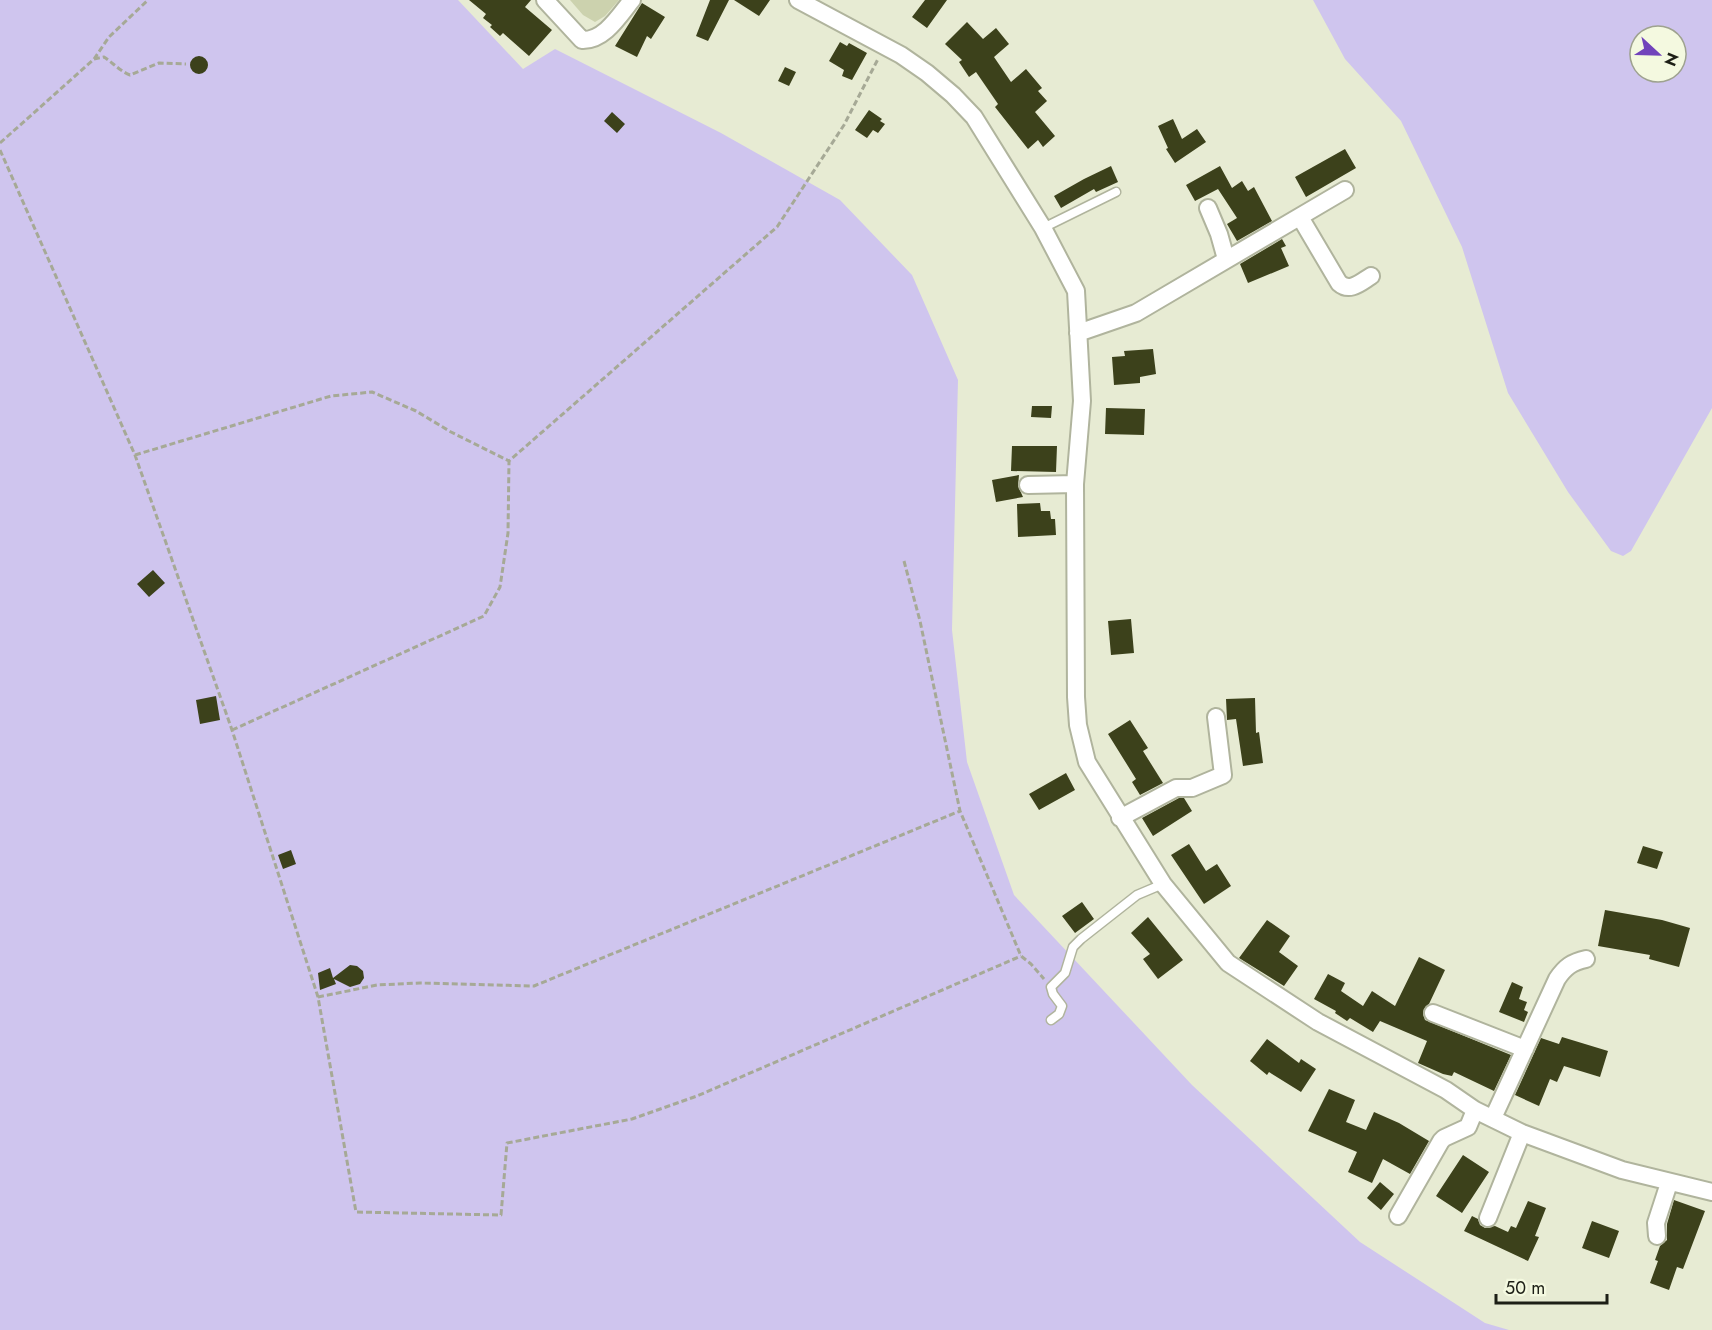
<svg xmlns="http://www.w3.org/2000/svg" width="1712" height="1330" font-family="Jost,sans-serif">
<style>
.green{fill:#ccd2ae}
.water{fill:#cfc5ee;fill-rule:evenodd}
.building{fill:#3c411b}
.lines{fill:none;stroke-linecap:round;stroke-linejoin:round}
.lane-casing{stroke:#b0b49d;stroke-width:11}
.street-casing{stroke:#b0b49d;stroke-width:20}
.path{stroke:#a6a996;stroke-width:3;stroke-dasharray:6 3;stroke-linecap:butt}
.lane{stroke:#fff;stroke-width:8}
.street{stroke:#fff;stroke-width:16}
</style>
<rect width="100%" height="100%" fill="#e7ebd3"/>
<path class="green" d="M570 0H619L605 16 595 22 583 15Z"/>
<path class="water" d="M0 0H458L523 69 555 49 721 133 840 200 912 275 958 380 952 630 967 762 1014 895 1192 1085 1360 1242 1485 1323 1509 1330H0Z
M1313 0H1712V408L1631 551 1623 556 1611 551 1568 492 1508 393 1462 247 1401 121 1345 59ZM1640 36H1676V72H1640Z"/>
<path class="building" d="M469 0H531L525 7 552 30 529 56 503 33 500 36 490 27 492 25 483 18 486 14Z
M710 0H729L708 41 696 36Z
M734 0H770L759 16Z
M925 0H947L927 28 912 17Z
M642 3 665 17 651 39 647 36 637 57 615 46Z
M967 22 983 39 996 28 1009 44 994 57 1011 82 1026 69 1042 88 1038 91 1047 101 1035 112 1055 136 1043 147 1038 140 1028 149 995 107 998 104 976 72 969 77 959 62 962 60 945 44Z
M840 42 847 46 849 43 867 53 852 80 842 76 844 70 829 61Z
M190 65a9 9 0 1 1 18 0a9 9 0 1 1-18 0Z
M785 67 796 72 789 86 778 81Z
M869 110 882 119 880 121 885 124 878 133 873 130 867 138 855 130Z
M612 112 625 124 617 133 604 121Z
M1173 119 1182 139 1197 129 1206 142 1175 163 1166 149 1168 148 1158 126Z
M1345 149 1356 168 1306 197 1295 177Z
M1111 166 1118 182 1096 192 1094 189 1061 208 1054 196 1084 179Z
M1220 166 1232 188 1242 181 1248 191 1254 187 1272 221 1237 241 1227 224 1237 218 1218 189 1195 201 1186 185Z
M1282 239 1286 246 1281 248 1289 266 1248 283 1240 264Z
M1153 349 1156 374 1140 377V383L1114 385 1112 357 1125 356 1124 351Z
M1032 406H1052L1051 418 1031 417Z
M1106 408 1145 409 1144 435 1105 434Z
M1012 446H1057L1056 472 1011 471Z
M1019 475 1018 486 1023 497 996 502 992 480Z
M1040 503 1041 511H1050L1051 519H1055L1056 535 1018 537 1017 504Z
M153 570 165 583 149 597 137 584Z
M1131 619 1134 653 1111 655 1108 621Z
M216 696 220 720 200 724 196 700Z
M1255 698 1256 733 1259 732 1263 763 1243 766 1236 719 1227 720 1226 699Z
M1130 720 1148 748 1143 751 1163 783 1140 795 1132 782 1136 779 1108 734Z
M1066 773 1075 790 1039 810 1029 794Z
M1179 798H1184L1192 811 1153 836 1142 818Z
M1189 844 1206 871 1217 864 1231 886 1204 904 1171 855Z
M1643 846 1663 852 1657 869 1637 863Z
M291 850 296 864 283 869 278 855Z
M1082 902 1094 919 1075 933 1062 916Z
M1605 910 1662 920 1690 928 1679 967 1649 959 1650 955 1598 946Z
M1148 917 1183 960 1158 979 1143 959 1150 954 1131 933Z
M1267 920 1290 936 1279 952 1298 966 1284 986 1239 958Z
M1419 957 1445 970 1429 1004 1424 1009 1423 1014 1425 1020 1511 1055 1494 1091 1454 1072 1452 1076 1443 1074 1418 1063 1427 1041 1380 1021 1373 1032 1350 1018 1347 1021 1335 1013 1336 1011 1314 999 1328 974 1345 983 1341 991 1363 1006 1372 991 1395 1006Z
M350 965 357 966 363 971 364 978 360 984 350 987 334 979 336 984 320 990 318 973 330 968 333 978Z
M1512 982 1523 987 1519 999 1527 1002 1524 1010 1528 1012 1524 1022 1499 1012Z
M1562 1037 1608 1051 1600 1077 1564 1066 1557 1082 1550 1079 1539 1106 1515 1095 1541 1038 1559 1044Z
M1267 1039 1299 1063 1301 1059 1316 1069 1301 1092 1269 1072 1267 1075 1250 1061Z
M1329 1089 1355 1100 1346 1122 1366 1130 1374 1112 1399 1123 1429 1141 1410 1174 1383 1159 1372 1183 1348 1172 1357 1152 1308 1131Z
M1463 1155 1489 1172 1462 1213 1436 1196Z
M1380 1182 1394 1194 1381 1210 1367 1198Z
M1674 1200 1705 1211 1683 1269 1677 1267 1669 1290 1650 1283 1658 1261 1655 1260 1660 1246 1667 1240V1224Z
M1528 1201 1546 1208 1535 1236 1539 1237 1528 1261 1464 1231 1472 1216 1478 1219 1480 1225 1485 1228 1495 1226 1508 1232 1511 1226 1516 1228Z
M1592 1221 1619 1231 1609 1258 1582 1248Z"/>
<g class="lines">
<defs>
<path id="lane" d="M1043 228 1116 192
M1051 1020 1059 1014 1062 1006 1053 994 1051 987 1065 973 1073 947 1081 939 1137 895 1163 884"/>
<path id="street" d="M545 0 582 40C604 41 619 16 632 0
M798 0 901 55 927 73 953 95 974 117 1043 228 1076 291 1082 401 1075 484 1076 697 1078 725 1087 762 1163 884 1228 963 1318 1022 1446 1090 1475 1110 1522 1133 1622 1170 1712 1192
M1208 208 1219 234 1226 259
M1300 217 1339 283C1350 293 1361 282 1371 276
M1078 333 1136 313 1345 190
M1028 485 1075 484
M1120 818 1176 788H1192L1223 775 1216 717
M1433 1013 1525 1049
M1493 1118 1557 979C1565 967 1572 962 1586 959
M1398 1216 1441 1141 1444 1138 1468 1127 1475 1110
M1488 1218 1522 1133
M1657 1236 1656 1223 1669 1183"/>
</defs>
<use href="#lane" class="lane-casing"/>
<use href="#street" class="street-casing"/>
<path class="path" d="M94 59 109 37 148 0
M0 143 94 59 104 57C113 63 120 71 130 75L159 63 186 64
M0 150 135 455 232 730 318 997 356 1212 501 1215 507 1143 632 1119 697 1096 1021 956
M135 455 331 396 372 392 416 411 451 432 509 461
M904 561 920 621 960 811 1021 956 1031 964 1044 979
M232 730 484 616 500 587 508 533 509 461 777 227 844 125 878 59
M318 997 377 985 420 983 534 986 960 811"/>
<use href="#lane" class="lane"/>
<use href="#street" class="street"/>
</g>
<g transform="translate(1658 54) rotate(112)"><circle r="28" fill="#f4f9e0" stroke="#9ea28f" stroke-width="1.5"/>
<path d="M0-4.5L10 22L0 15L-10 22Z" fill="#7143bb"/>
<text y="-9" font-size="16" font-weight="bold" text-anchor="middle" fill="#1d1f16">N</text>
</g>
<path d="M1496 1294v9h111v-9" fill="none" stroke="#1d1f16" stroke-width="3"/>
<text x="1505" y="1294" font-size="18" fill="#1d1f16" stroke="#f4f9e0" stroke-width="4.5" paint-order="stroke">50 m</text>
</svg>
